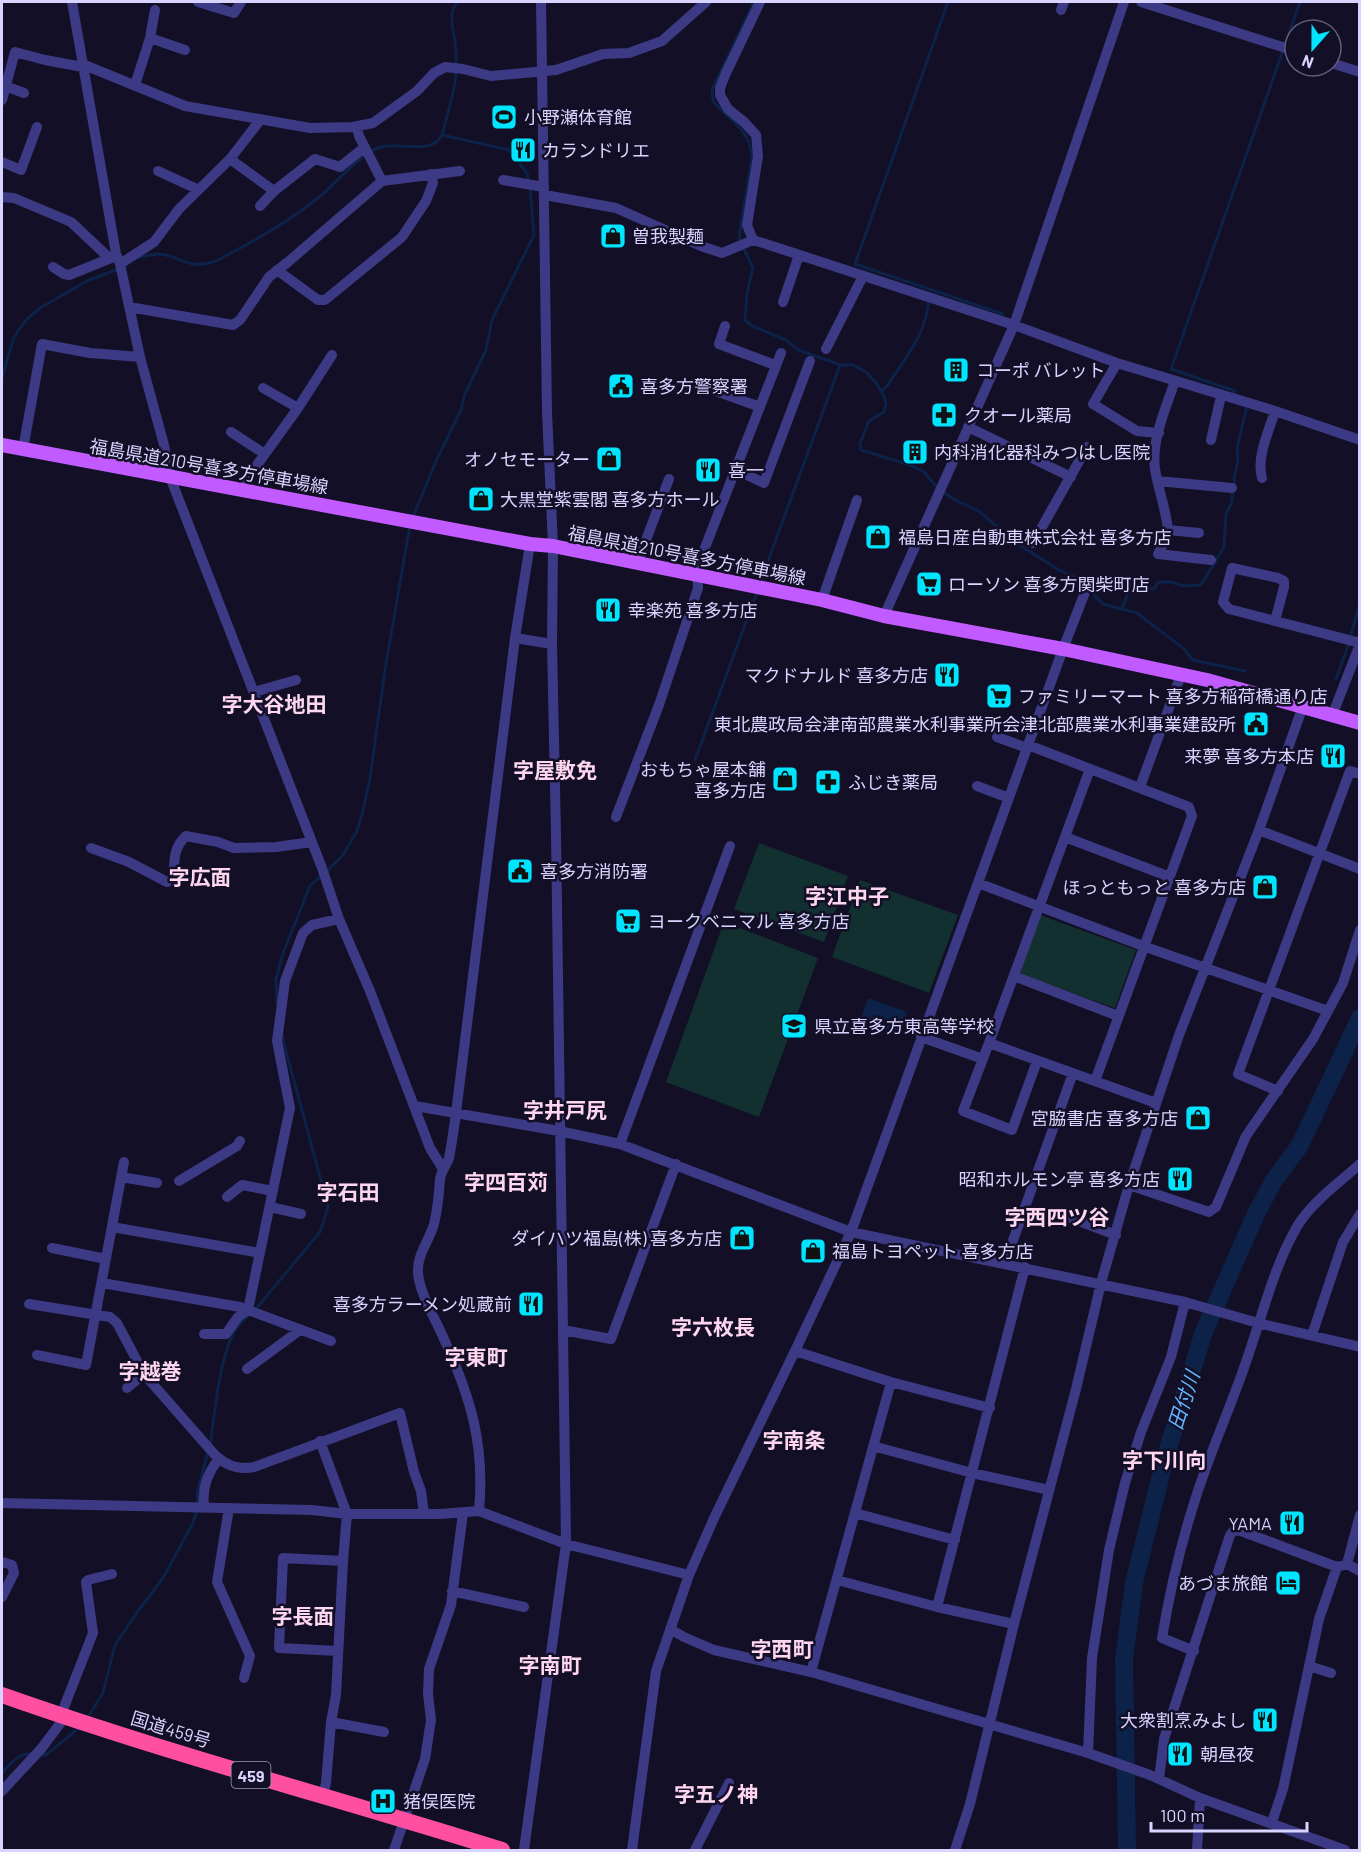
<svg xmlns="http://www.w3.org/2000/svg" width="1361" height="1852" font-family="Barlow,'Noto Sans JP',sans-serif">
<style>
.green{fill:#12302f}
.water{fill:#0c2248}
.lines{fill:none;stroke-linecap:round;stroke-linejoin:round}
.stream{stroke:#0c2248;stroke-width:3}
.river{stroke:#0c2248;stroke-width:18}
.minor{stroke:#3d3a85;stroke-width:10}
.major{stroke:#c25bff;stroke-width:14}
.highway{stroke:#ff4fa3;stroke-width:16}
.labels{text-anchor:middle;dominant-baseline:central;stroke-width:5;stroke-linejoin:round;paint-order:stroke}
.shield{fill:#130f26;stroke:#9e99be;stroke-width:1.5}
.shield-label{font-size:16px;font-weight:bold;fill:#d9d4ff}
.poi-label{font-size:18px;fill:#d9d4ff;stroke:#130f26;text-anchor:start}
.street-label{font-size:18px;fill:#d9d4ff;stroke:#130f26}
.water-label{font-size:20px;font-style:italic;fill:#62b6ff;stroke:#130f26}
.quarter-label{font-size:21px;font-weight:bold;fill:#ffd6f0;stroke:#130f26}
</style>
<rect width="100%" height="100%" fill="#130f26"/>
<path class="green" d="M759 843 848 876 824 942 734 909Z
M860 880 958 915 929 993 832 957Z
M1040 915 1136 950 1115 1008 1019 974Z
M724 922 818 958 759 1117 666 1082Z"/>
<path class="water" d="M868 998 907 1012 899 1035 860 1021Z"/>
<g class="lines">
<path class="stream" d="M948 2 855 264 1003 314
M442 135 509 150 527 173 529 182
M741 241 739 238 752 157C750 129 730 121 713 101L712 90 754 2
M743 247 753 268 747 293 745 320 752 326 786 340 798 350 841 365H853L866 372 877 384 884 396 886 404 884 412 869 421 860 444 861 450 910 465 923 471 937 487
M139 257C146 256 153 254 159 254 184 256 186 271 216 261 251 243 287 223 318 198 337 183 355 158 378 148 397 140 431 157 442 135 451 101 460 78 455 42 453 27 448 15 457 2
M2 378 14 337 26 320 40 308 87 281 118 269
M881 391 887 386C906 357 926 335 929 299
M1233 395 1235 391 1171 369 1300 2
M1235 485 1234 479 1238 460 1237 448 1247 406
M942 491 955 500 979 511 1016 543 1059 570 1079 579 1084 584
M412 519 437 459 461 410 465 394 486 350 492 320 534 235 530 189
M760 583 840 365
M1089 589 1103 604 1137 613 1184 649 1193 660 1245 671
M1122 609 1131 585 1154 589 1158 582H1171L1184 586 1201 585 1224 547 1226 514 1231 504 1233 491
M1336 679 1348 646 1360 602
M695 760 757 592
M326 872 343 855 357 831 363 811 370 778 385 670 410 525
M277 1003 276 979 283 953 310 886 321 876
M255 1310 320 1232 328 1207 282 1036
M210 1446C215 1413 219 1355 237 1327 240 1323 246 1318 250 1314
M198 1504 197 1493 208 1452
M88 1717 103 1693 115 1645 138 1611 163 1578 193 1523 197 1510
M40 1755H46L80 1727
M2 1773C11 1763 19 1752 34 1754"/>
<path class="river" d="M1127 1850 1124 1659 1134 1583 1165 1459 1203 1334 1256 1214 1273 1182 1300 1145 1360 1018"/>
<path class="minor" d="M72 2 116 254 120 264 140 357 164 445 170 477 322 868 339 919 370 991 430 1148 443 1169
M198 2 234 13 241 2
M1141 2 1295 51
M1061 10 1064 2
M150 38 185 50
M1331 63 1360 72
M82 64 185 106 310 128 353 127 373 123 417 91 434 73 445 67 463 69 491 76 556 70 603 54 629 53 662 41 706 2
M135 85 150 38 155 10
M5 86 24 93
M2 100 15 52 45 60 83 67
M230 159 274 191
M2 162 21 170 37 127
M158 171 197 189
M503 180 544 187
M382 181 460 171
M545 195 616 208 701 246 722 253 753 240 766 244 1014 325 1117 363 1275 411 1360 440
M2 197 14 198 71 222 106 255 111 258 116 254
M260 206 274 191 315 159 340 167 365 147
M753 240 747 225 758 156 756 135 744 122 728 109 720 95V88L726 73 760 2
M120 264 154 242 179 209 230 159 261 119
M53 267 64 274 69 275 111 258
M277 270 318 300H325L402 237 426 201 433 183 431 174
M783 302 799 255
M129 307 233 325 240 320 269 277 288 262 382 181 359 136 357 127
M725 326 719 344 775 365
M826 349 863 276
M1117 363 1093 404 1137 431 1159 433
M1175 381C1166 408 1151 440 1155 469 1158 489 1166 509 1168 530L1166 539 1158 554 1211 560
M716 391 760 407
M298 408 332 355
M968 427 1071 477
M231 432 265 454
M1211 440 1221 396
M23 449 42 344 90 353 140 357
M736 470 764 483 810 361
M1262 478C1256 457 1269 431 1275 411
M1158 481 1232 488
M239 490 298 408 263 388
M1168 530 1199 533
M1033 543 1087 447
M637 564 669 479
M822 600 857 500
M884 616 1014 325 1124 2
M1275 621 1284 587V581L1278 578 1232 568 1223 602 1229 609 1360 643
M515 638 552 644
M254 692 296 680
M1332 716 1360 644
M997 737 1027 748
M1028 745 1189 807 1192 816 1095 1081
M1090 769 989 1043 1156 1103
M977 786 1009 798
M1140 787 1181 675
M616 817 659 705 698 588 697 568 781 353
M1259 830 1360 869
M1065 837 1170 877
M91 848 129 862 167 882 173 879C175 862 172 849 186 836L218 842 234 848 276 847 312 842
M978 883 1143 946 1328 1011
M1014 976 1118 1016
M921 1037 983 1059
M989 1043 963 1111 1012 1130 1037 1061
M1278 1091 1238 1074 1350 771 1360 774
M415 1106 559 1131 620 1144 851 1232 1185 1302 1258 1323 1360 1347
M620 1144 730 846
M121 1177 157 1183
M179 1181 237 1146 240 1141
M1129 1185 1209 1212 1216 1207 1246 1136 1313 1039 1343 983 1360 930
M227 1197 242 1185 273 1191
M270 1207 301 1214
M1055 1212 1116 1235
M112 1227 260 1253
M52 1248 106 1259
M1005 1263 1073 1073
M102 1283 240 1307 331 1341
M29 1304 110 1317 117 1323 144 1374 215 1455C227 1466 238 1470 254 1467L400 1413 414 1472 421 1491 424 1514
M563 1330 611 1339 676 1164
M204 1334H226L238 1317 248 1310 290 1108 277 1041 285 981 303 933 312 925 339 919
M1312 1335 1343 1242 1360 1214
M795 1351 891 1382 811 1672
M37 1355 86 1365 124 1162
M247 1369 300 1330
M891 1382 990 1408
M127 1388 144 1374
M320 1441 347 1514 343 1561 336 1695 331 1722 326 1783 323 1796
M873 1446 972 1473 1049 1490
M2 1503 312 1510 347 1514H440L479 1511 566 1544 689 1575
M204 1507C202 1488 207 1473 219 1459
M229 1508 217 1582 250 1656 244 1678
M479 1511C485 1445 471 1398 444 1339 436 1320 418 1291 418 1271 417 1255 430 1239 434 1224 438 1208 439 1194 440 1179 441 1171 447 1165 449 1158 452 1143 454 1128 456 1113L515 638 530 544
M855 1513 955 1540
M2 1562 12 1565 14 1573 2 1597
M1347 1564 1360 1515
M837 1580 937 1607 1014 1624
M452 1591 524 1607
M937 1607 1025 1267
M670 1629 684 1637 714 1650 811 1672 1088 1753 1150 1775 1200 1798 1345 1850
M338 1651 279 1648 283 1558 343 1561
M1194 1651 1162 1638C1170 1590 1181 1543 1196 1497 1212 1446 1235 1398 1251 1347 1265 1306 1276 1262 1298 1225 1313 1201 1339 1183 1360 1164
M1309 1666 1331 1673
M61 1715 93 1633 86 1582 88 1580 112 1574
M331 1722 384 1732
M1088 1753 1092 1658 1109 1550 1125 1483 1141 1432 1171 1357 1185 1302
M1159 1779 1164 1739 1230 1535 1234 1530 1241 1531 1337 1567 1347 1564 1360 1571
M2 1791 41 1749 65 1717
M1272 1822 1283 1789 1319 1619 1337 1567
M394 1850 425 1759 431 1720 428 1694 429 1669 451 1605 463 1513
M524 1850 566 1544 556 835 552 644 553 546 547 412 541 2
M632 1850 656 1671 689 1575 715 1516 795 1351 851 1232 1063 649 1089 582
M695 1850 729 1783
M955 1850 970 1804 1014 1624 1076 1389 1101 1283 1129 1185 1179 1035 1259 830 1303 706
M1197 1850 1200 1798"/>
<path class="major" d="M2 445 530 544 553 546 822 600 884 616 1063 649 1207 680 1360 723"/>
<path class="highway" d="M2 1695C166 1753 336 1798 502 1850"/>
</g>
<defs>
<symbol id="stadium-square" viewBox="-11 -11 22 22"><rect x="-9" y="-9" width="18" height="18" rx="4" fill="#00e5ff" stroke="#130f26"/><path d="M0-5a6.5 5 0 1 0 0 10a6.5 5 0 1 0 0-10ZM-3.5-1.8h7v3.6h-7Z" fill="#111"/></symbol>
<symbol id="restaurant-square" viewBox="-11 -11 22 22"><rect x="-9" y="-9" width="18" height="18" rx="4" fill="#00e5ff" stroke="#130f26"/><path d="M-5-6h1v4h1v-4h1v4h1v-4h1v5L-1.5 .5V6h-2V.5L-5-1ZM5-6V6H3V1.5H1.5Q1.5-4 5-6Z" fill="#111"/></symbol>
<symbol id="shop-square" viewBox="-11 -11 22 22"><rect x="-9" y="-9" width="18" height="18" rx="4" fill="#00e5ff" stroke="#130f26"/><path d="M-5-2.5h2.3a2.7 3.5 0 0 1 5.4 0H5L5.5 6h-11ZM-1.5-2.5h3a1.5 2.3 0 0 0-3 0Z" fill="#111"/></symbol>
<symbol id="building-square" viewBox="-11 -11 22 22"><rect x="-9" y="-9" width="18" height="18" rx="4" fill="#00e5ff" stroke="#130f26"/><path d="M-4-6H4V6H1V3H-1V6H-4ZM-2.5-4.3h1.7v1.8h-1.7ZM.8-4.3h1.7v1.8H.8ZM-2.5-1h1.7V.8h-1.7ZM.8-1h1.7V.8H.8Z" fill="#111"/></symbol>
<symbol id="civic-square" viewBox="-11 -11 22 22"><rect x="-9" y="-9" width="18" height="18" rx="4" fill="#00e5ff" stroke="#130f26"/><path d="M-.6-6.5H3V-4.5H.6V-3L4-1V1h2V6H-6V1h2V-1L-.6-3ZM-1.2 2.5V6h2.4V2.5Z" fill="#111"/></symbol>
<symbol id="pharmacy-square" viewBox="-11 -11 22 22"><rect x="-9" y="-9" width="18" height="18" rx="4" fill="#00e5ff" stroke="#130f26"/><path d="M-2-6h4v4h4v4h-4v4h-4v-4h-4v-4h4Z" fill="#111"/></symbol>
<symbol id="supermarket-square" viewBox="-11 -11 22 22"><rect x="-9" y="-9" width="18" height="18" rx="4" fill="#00e5ff" stroke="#130f26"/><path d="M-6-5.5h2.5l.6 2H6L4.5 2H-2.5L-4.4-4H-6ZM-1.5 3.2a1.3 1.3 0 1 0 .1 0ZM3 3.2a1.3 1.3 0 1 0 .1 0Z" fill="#111"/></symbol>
<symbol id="school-square" viewBox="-11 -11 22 22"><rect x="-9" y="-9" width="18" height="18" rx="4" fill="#00e5ff" stroke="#130f26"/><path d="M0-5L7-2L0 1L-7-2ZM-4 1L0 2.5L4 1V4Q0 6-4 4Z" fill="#111"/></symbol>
<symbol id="hotel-square" viewBox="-11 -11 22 22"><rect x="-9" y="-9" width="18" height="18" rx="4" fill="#00e5ff" stroke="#130f26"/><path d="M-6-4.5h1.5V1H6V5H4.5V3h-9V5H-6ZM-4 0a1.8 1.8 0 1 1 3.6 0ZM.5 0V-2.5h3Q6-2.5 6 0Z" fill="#111"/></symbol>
<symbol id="hospital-square" viewBox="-11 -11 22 22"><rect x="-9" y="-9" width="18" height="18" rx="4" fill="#00e5ff" stroke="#130f26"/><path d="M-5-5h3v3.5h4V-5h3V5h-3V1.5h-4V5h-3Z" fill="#111"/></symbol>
</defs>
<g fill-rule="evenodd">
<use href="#stadium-square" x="489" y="102" width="30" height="30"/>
<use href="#restaurant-square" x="508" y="135" width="30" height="30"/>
<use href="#shop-square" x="598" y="221" width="30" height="30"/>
<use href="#building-square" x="941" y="355" width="30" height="30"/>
<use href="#civic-square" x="606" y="371" width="30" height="30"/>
<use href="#pharmacy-square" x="929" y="400" width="30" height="30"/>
<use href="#building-square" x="900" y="437" width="30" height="30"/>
<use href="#shop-square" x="594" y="444" width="30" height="30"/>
<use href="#restaurant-square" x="693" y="455" width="30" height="30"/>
<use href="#shop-square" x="466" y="484" width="30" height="30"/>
<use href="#shop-square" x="863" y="522" width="30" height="30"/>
<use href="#supermarket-square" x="914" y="569" width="30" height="30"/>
<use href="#restaurant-square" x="593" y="595" width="30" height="30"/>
<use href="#restaurant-square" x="932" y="660" width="30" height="30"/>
<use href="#supermarket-square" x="984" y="681" width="30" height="30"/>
<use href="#civic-square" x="1241" y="709" width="30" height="30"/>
<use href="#restaurant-square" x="1318" y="741" width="30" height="30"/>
<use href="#shop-square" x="770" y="764" width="30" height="30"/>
<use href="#pharmacy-square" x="813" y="767" width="30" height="30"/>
<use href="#civic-square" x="505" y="856" width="30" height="30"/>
<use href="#shop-square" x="1250" y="872" width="30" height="30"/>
<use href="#supermarket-square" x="613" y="906" width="30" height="30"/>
<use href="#school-square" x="779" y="1011" width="30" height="30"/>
<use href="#shop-square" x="1183" y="1103" width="30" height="30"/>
<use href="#restaurant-square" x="1165" y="1164" width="30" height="30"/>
<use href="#shop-square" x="727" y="1223" width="30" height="30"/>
<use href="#shop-square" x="798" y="1236" width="30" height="30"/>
<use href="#restaurant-square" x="516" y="1289" width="30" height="30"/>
<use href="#restaurant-square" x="1277" y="1508" width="30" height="30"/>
<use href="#hotel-square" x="1273" y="1568" width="30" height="30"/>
<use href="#restaurant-square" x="1250" y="1705" width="30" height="30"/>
<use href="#restaurant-square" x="1165" y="1739" width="30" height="30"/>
<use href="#hospital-square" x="368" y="1786" width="30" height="30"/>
</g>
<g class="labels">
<rect class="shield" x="231.5" y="1762" width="39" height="26" rx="4.5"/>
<g class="shield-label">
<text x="251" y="1775">459</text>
</g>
<g class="poi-label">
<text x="524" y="117">小野瀬体育館</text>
<text x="542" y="150">カランドリエ</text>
<text x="632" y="236">曽我製麺</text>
<text x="976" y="370">コーポ バレット</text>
<text x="640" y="386">喜多方警察署</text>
<text x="964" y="415">クオール薬局</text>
<text x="934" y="452">内科消化器科みつはし医院</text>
<text x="590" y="459" text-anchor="end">オノセモーター</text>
<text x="728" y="470">喜一</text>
<text x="500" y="499">大黒堂紫雲閣 喜多方ホール</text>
<text x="898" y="537">福島日産自動車株式会社 喜多方店</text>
<text x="948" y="584">ローソン 喜多方関柴町店</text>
<text x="628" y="610">幸楽苑 喜多方店</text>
<text x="928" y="675" text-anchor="end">マクドナルド 喜多方店</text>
<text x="1018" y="696">ファミリーマート 喜多方稲荷橋通り店</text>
<text x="1236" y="724" text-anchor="end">東北農政局会津南部農業水利事業所会津北部農業水利事業建設所</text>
<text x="1314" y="756" text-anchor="end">来夢 喜多方本店</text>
<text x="766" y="769" text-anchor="end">おもちゃ屋本舗<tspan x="766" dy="21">喜多方店</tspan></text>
<text x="848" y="782">ふじき薬局</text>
<text x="540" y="871">喜多方消防署</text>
<text x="1246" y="887" text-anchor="end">ほっともっと 喜多方店</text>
<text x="648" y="921">ヨークベニマル 喜多方店</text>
<text x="814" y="1026">県立喜多方東高等学校</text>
<text x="1178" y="1118" text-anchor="end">宮脇書店 喜多方店</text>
<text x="1160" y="1179" text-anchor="end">昭和ホルモン亭 喜多方店</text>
<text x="722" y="1238" text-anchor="end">ダイハツ福島(株) 喜多方店</text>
<text x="832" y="1251">福島トヨペット 喜多方店</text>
<text x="512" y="1304" text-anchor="end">喜多方ラーメン処蔵前</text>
<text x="1272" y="1523" text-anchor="end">YAMA</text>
<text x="1268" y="1583" text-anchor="end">あづま旅館</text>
<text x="1246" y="1720" text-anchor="end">大衆割烹みよし</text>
<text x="1200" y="1754">朝昼夜</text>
<text x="403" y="1801">猪俣医院</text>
</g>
<g class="street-label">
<text transform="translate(209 466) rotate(10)">福島県道210号喜多方停車場線</text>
<text transform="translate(687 555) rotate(11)">福島県道210号喜多方停車場線</text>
<text transform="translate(171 1729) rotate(17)">国道459号</text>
</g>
<g class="water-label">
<text transform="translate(1183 1400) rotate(-72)">田付川</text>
</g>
<g class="quarter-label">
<text x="274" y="703">字大谷地田</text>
<text x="555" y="769">字屋敷免</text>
<text x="200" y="876">字広面</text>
<text x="847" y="895">字江中子</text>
<text x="565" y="1109">字井戸尻</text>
<text x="506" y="1181">字四百苅</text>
<text x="348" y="1191">字石田</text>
<text x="1057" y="1216">字西四ツ谷</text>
<text x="713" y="1326">字六枚長</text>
<text x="476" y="1356">字東町</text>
<text x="150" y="1370">字越巻</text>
<text x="794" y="1439">字南条</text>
<text x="1164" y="1459">字下川向</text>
<text x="303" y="1615">字長面</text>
<text x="782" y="1648">字西町</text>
<text x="550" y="1664">字南町</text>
<text x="716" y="1793">字五ノ神</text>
</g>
</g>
<rect width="1361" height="1852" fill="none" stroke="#d9d4ff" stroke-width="6"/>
<g transform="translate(1313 48) rotate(201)"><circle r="28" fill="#130f26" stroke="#625e7d" stroke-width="1.5"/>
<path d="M0-4.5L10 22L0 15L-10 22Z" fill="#00e5ff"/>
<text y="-9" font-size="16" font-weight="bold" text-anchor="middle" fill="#d9d4ff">N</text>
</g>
<path d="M1151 1822v9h156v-9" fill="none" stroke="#d9d4ff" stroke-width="3"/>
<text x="1160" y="1822" font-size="18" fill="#d9d4ff" stroke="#130f26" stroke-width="4.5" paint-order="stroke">100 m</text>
</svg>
